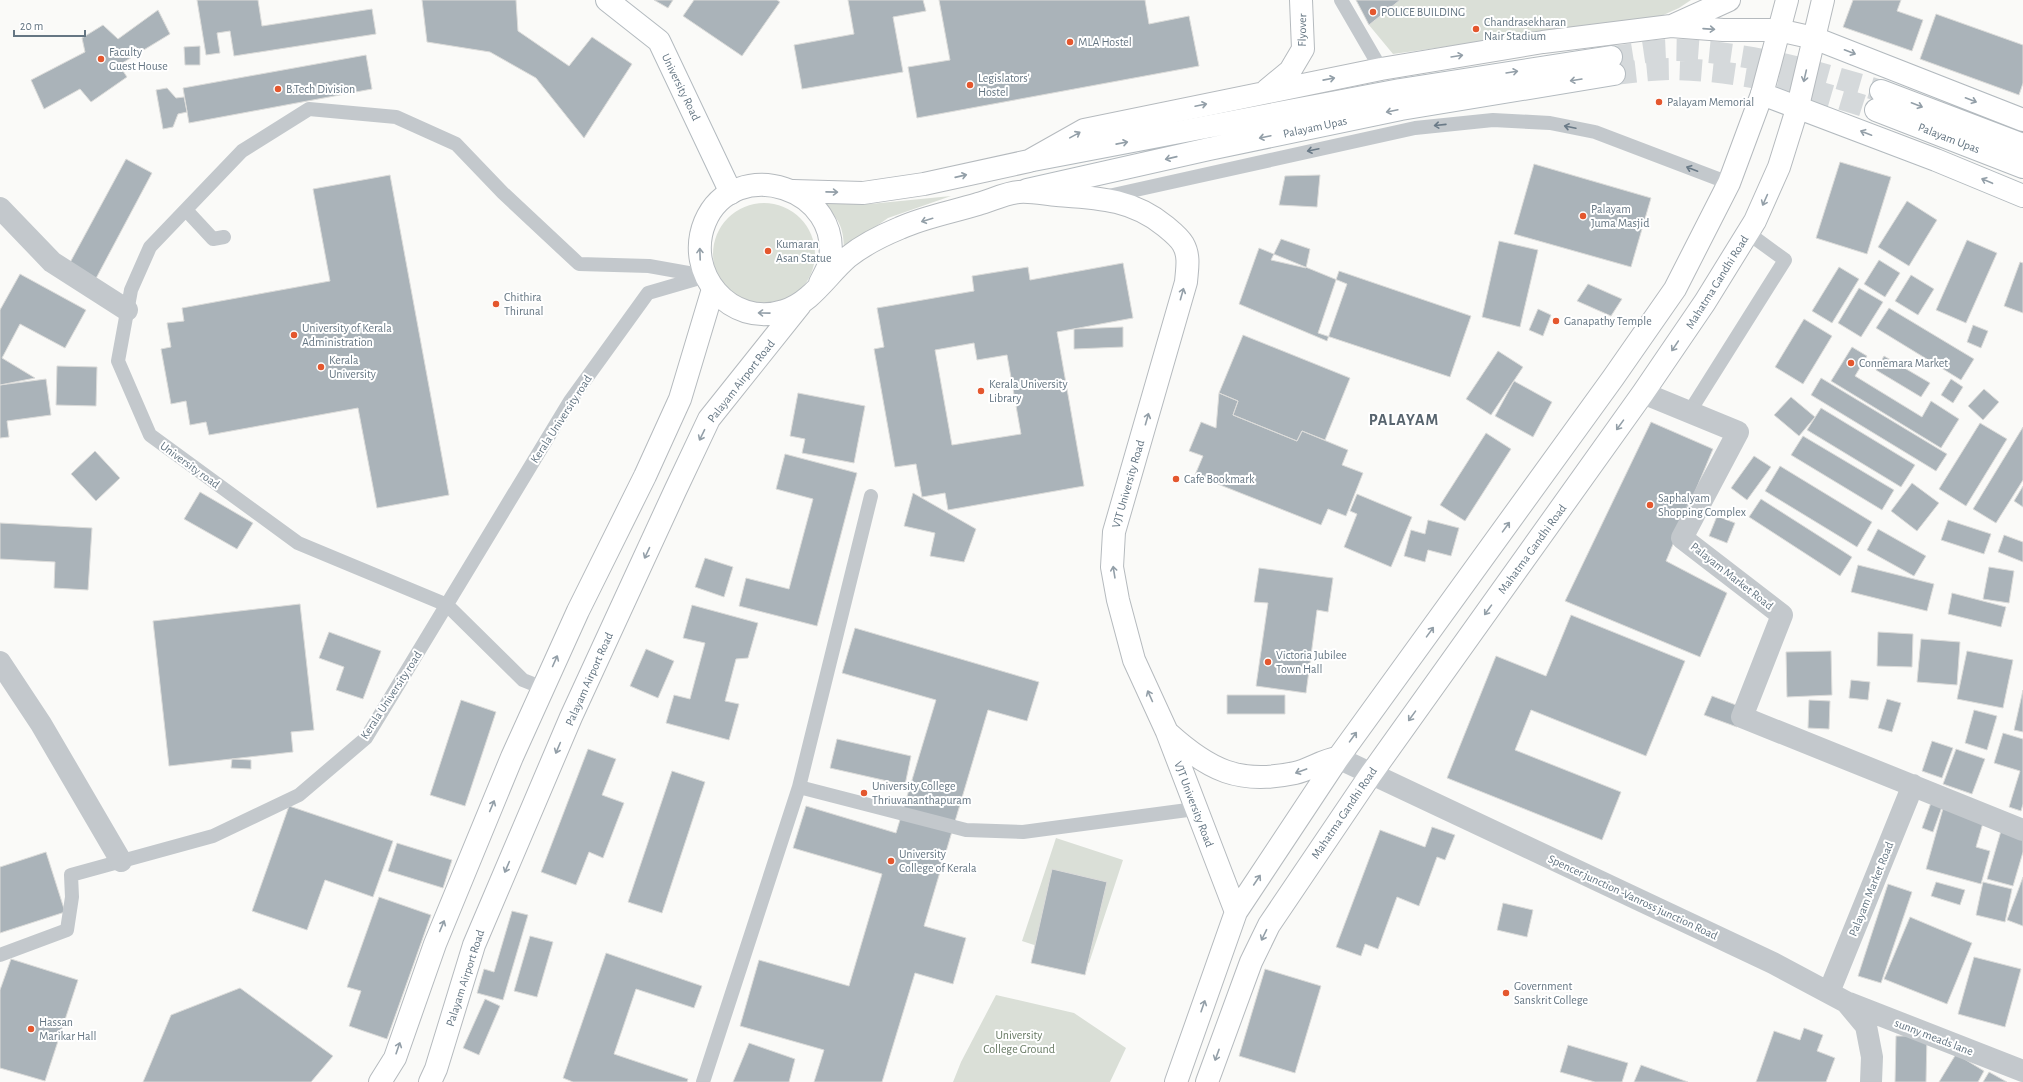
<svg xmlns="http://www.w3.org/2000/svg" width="2023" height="1082" font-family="'Alegreya Sans',sans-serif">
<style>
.green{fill:#dadfd7}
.building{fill:#aab3b9;stroke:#dcdcda;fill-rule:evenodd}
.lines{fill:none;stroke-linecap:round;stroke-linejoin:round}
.secondary-tunnel{stroke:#d5d9db;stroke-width:22;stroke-dasharray:22 11;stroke-linecap:butt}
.secondary-casing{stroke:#b3babf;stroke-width:24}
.primary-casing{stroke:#b5babe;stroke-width:24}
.lane{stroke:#c3c8cc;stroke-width:14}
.street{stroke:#c3c8cc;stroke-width:22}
.secondary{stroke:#fff;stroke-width:22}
.primary{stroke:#fff;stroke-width:22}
.oneway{stroke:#939fa8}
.oneway2{stroke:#6a7a87}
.poi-dot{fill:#e4572e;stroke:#fff;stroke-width:1.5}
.labels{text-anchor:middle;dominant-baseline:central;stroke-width:4;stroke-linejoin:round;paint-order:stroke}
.poi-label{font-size:12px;fill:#657683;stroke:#fff;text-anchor:start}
.street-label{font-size:12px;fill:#657683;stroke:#fff}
.park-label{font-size:12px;fill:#687a64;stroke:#fff}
.district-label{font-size:16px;font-weight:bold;letter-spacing:1px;fill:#57646e;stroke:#fff}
</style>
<rect width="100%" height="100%" fill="#fafaf8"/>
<path class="green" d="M1356 0H1691L1679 8 1650 21 1544 33 1393 54 1369 25Z
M951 196 888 218 862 236 844 252C844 228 840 220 823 203L870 204Z
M713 254a51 51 0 1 1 102 0a51 51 0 1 1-102 0Z
M1056 838 1123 860 1089 963 1022 941Z
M996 995 1074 1013 1126 1048 1110 1082H953L961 1062Z"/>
<path class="building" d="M197 0H258L262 26 372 9 376 34 234 56 230 31 217 33 220 53 206 55Z
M422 0H516L518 31 569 66 592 37 632 64 584 138 536 78 490 52 427 42Z
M654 0H673L668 8Z
M694 0H777L780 2 742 56 683 16Z
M848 0H923L926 11 893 17 903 72 802 89 794 45 854 34Z
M939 0H1145L1149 24 1189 16 1199 66 917 118 908 67 950 60Z
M1356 0H1400L1369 25Z
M1853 0H1901L1897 11 1923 20 1912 51 1843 27Z
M158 10 170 34 119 65 127 77 91 102 80 89 44 109 31 80 85 52 82 38 103 25 118 39Z
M1936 14 2023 45V83L2019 95 1920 59Z
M200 46V65H185L184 47Z
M366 55 372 89 189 123 183 88Z
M167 88 176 98 184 97 187 112 178 114 173 127 163 129 156 90Z
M126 159 152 173 93 284 66 270Z
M1840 162 1891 177 1867 254 1816 238Z
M1534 164 1651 198 1631 267 1514 234Z
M390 175 449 495 377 508 358 408 209 435 206 422 190 425 186 401 171 404 161 349 171 347 167 323 184 321 182 308 330 281 313 189Z
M1320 175 1317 207 1279 205 1285 176Z
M1907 201 1937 220 1909 266 1878 247Z
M1281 239 1310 249 1306 268 1271 260Z
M1967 240 1997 253 1966 323 1936 310Z
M1499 241 1538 250 1520 327 1482 317Z
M1259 248 1347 284 1327 341 1239 304Z
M1879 260 1900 273 1885 297 1864 284Z
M2020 262 2023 263V313L2004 306Z
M1123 263 1133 318 1057 332 1084 486 948 510 945 493 922 497 916 464 895 467 874 349 884 347 877 308 974 291 972 276 1028 267 1030 280ZM974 343 977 360 1007 355 1021 434 952 445 935 350Z
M1839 267 1859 279 1832 323 1812 311Z
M1339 271 1471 316 1450 377 1318 333Z
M20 274 86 310 65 348 20 324 2 358 35 378 0 385V310Z
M1911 275 1934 289 1918 315 1895 301Z
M1588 284 1622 299 1611 316 1577 301Z
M1859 288 1883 302 1861 337 1838 323Z
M1889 308 1974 359 1961 380 1876 328Z
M1538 309 1551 315 1543 336 1529 330Z
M1804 319 1832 336 1803 384 1775 367Z
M1973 325 1988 331 1981 348 1967 342Z
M1123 327V347L1074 349V329Z
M1243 335 1350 378 1325 440 1302 431 1297 441 1233 415 1238 401 1219 393Z
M1852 347 1867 356 1855 376 1922 417 1931 401 1959 419 1941 448 1831 381Z
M1498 351 1523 367 1491 415 1466 399Z
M1884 356 1930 383 1921 397 1876 370Z
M57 366 97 367 96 406 56 405Z
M1821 378 1947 454 1936 471 1811 395Z
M46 379 51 415 7 421 9 437 0 438V385Z
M1951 379 1963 387 1953 403 1941 395Z
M1514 381 1552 402 1533 437 1495 416Z
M1984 389 1999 402 1983 420 1968 406Z
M798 393 865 406 854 463 802 453 805 439 790 436Z
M1219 393 1238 401 1233 415 1297 441 1302 431 1348 450 1342 465 1363 473 1346 516 1328 509 1321 525 1195 475 1203 456 1189 451 1201 422 1216 428Z
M1791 397 1815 417 1799 436 1774 415Z
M1821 408 1915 465 1901 487 1807 430Z
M1651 422 1713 449 1666 561 1727 593 1700 657 1565 601Z
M1980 423 2007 439 1966 506 1939 489Z
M2023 427V480L1996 523 1973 509Z
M1486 433 1511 449 1465 521 1440 505Z
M1803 436 1894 490 1882 510 1791 455Z
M95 451 120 478 96 501 71 474Z
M785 454 857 473 817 626 739 606 746 578 789 589 813 499 776 489Z
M1754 456 1771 467 1747 500 1731 488Z
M1780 466 1872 522 1857 547 1765 491Z
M1912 483 1939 503 1917 531 1891 511Z
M2023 486V507L2014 501Z
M200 492 253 523 237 549 184 519Z
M913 493 976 529 964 562 930 556 935 533 904 526Z
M1357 494 1412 517 1391 567 1344 547 1357 514 1350 511Z
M1761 499 1852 557 1840 576 1749 517Z
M1717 516 1735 523 1727 543 1709 536Z
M1428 520 1459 528 1451 556 1428 550 1425 562 1404 556 1411 530 1425 534Z
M1948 520 1991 534 1984 554 1941 540Z
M0 523 92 528 88 590 54 588 55 562 0 559Z
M1878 529 1926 556 1914 576 1867 550Z
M2004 535 2023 542V562L1998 552Z
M705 558 733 567 724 597 695 587Z
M1858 565 1934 584 1927 611 1851 592Z
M1989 567 2014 571 2009 603 1983 599Z
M1259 568 1333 578 1328 612 1317 610 1306 693 1256 686 1268 603 1254 602Z
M1952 593 2006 607 2001 627 1948 614Z
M300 604 314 730 291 732 293 752 169 766 153 621Z
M692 605 758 623 748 658 736 659 725 701 739 704 729 740 666 723 674 695 690 699 705 643 683 638Z
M1571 615 1685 661 1646 756 1531 710 1515 750 1621 792 1602 840 1447 778 1496 656 1546 676Z
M855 628 1039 682 1027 721 988 710 924 926 966 938 953 984 915 973 882 1082H814L824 1050 740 1026 759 960 849 986 882 874 793 848 806 806 896 833 936 700 842 673Z
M329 632 381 651 363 699 336 690 344 667 319 658Z
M1878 632 1913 634 1912 667 1877 666Z
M1921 639 1960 642 1957 685 1917 682Z
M646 649 674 661 658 698 630 686Z
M1831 651 1832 695 1787 697 1786 652Z
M1967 651 2013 660 2003 708 1957 699Z
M1851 680 1870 682 1868 700 1849 698Z
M2023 690V732L2014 730Z
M1227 695H1285V714H1227Z
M1712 696 1744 708 1737 727 1704 715Z
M1887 699 1901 703 1892 732 1878 728Z
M461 700 496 712 465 806 430 795Z
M1809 700 1830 701 1829 729 1808 728Z
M1974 710 1997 716 1987 750 1965 743Z
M2003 733 2023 739V804L2021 811 2009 807 2020 771 1994 763Z
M837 739 911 756 905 785 830 768Z
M1932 741 1953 748 1942 778 1922 771Z
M588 749 616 759 602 795 624 803 603 858 589 852 576 885 541 872Z
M1956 749 1985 759 1972 794 1943 784Z
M232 759 251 760V769L231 768Z
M672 771 705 782 662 913 628 902Z
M1932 800 1943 804 1933 832 1922 828Z
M1944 805 1985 816 1976 847 1990 851 1981 884 1926 869Z
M289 806 393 841 373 897 325 880 307 930 252 911Z
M1432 827 1455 835 1445 860 1437 857 1419 906 1397 897 1378 949 1365 944 1361 956 1336 947 1380 830 1425 847Z
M2001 831 2023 837V852L2013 886 1987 879Z
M397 843 452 860 443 888 388 871Z
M46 852 65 912 0 933V867Z
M1052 869 1107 882 1085 975 1031 963Z
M2023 877V926L2007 920Z
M1936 882 1965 890 1960 905 1931 896Z
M1983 882 2012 889 2005 922 1976 915Z
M1888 884 1912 892 1881 983 1858 976Z
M379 897 431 915 387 1039 349 1026 361 991 347 987Z
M1503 903 1533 910 1527 937 1497 930Z
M512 911 528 915 503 1000 477 993 484 969 494 972Z
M1910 917 1972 943 1947 1004 1884 979Z
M530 936 553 942 537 997 514 991Z
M606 953 702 986 694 1008 636 989 614 1054 688 1079 687 1082H573L563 1078Z
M1974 957 2021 969 2005 1027 1958 1014Z
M11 959 78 980 45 1081 0 1068V990Z
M1265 969 1321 986 1295 1073 1239 1056Z
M240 988 333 1056 311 1082H143L171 1015Z
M485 999 500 1006 479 1055 463 1048Z
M1804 1028 1823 1035 1817 1051 1835 1058 1826 1082H1756L1774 1031 1800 1040Z
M1896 1036H1927L1926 1082H1895Z
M749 1043 795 1059 789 1082H733Z
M1568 1045 1628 1063 1622 1082H1595L1560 1072Z
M1956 1054 1984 1071 1978 1082H1939Z
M1641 1065 1688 1082H1634Z
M1989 1072 2007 1082H1983Z"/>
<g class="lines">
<path class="secondary-tunnel" d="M1611 57C1631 55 1651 50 1671 50 1740 50 1816 71 1881 91
M1614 74C1633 72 1653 69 1672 69 1742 70 1810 88 1876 110"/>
<defs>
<path id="secondary" d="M607 0 659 41 731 193
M1814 38 2023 120
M1881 91 2023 145
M1762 94 1936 160 2023 196
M1876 110 2023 167
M1033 160 1400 90 1611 57
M1027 190 1209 149 1401 109 1614 74"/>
<path id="primary" d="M1674 25 1729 0
M1267 90 1290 71 1303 49 1301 0
M793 191 863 193 924 184 1029 161 1084 130 1381 69 1543 42 1671 26 1723 30H1778L1814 38
M820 283C823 277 827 270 829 264 846 188 734 153 705 222 684 273 730 328 784 311 811 303 827 275 848 257 863 245 883 235 900 228 924 217 952 212 978 204 990 201 1005 193 1019 192 1031 191 1045 194 1057 195 1098 198 1132 199 1165 226 1171 231 1179 237 1183 244 1190 256 1187 269 1186 282L1114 532 1112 567 1118 600 1134 660 1167 732 1236 912
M1169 734C1209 770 1239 785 1295 773 1309 770 1323 760 1338 758
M380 1082 395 1058 435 944 512 757 578 611 645 476 680 399 713 289
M430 1082 436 1069 474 945 571 717 675 491 709 419 800 305
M1176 1082 1236 912 1338 758 1613 378 1675 289 1729 183 1762 94 1787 0
M1207 1082 1251 962 1269 925 1371 774 1643 393 1705 302 1755 221 1779 167 1798 106 1823 0"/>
</defs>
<use href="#secondary" class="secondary-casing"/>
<use href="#primary" class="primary-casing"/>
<path class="lane" d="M1341 0 1381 69
M1104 197 1415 128 1493 120 1550 123 1595 132 1729 183
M186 210 213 239 224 237
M1690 411 1785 260 1748 233
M543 688 523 680 447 605 298 543 150 435 118 361 131 290 150 247 242 151 309 109 396 117 456 144 503 193 579 264 649 266 705 276
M799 787 966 830 1023 832 1195 809
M0 955 67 930 72 897 71 875 213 836 299 795 366 738 570 401 648 293 703 277
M703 1082 799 787 871 496"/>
<path class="street" d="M0 208 52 262 127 310
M1643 393 1738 432 1682 538 1782 615 1742 717 2023 830
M0 662 41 724 121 861
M1338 758 1773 963 1846 1002 1866 1026 1872 1057 1871 1082
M1829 992 1913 785
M1849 1003 2023 1071"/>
<use href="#secondary" class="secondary"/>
<use href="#primary" class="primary"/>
</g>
<defs><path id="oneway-shaft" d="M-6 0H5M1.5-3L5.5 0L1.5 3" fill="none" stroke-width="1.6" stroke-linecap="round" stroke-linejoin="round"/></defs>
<g class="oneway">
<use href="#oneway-shaft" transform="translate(1709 29) rotate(4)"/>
<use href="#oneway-shaft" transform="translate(1850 52) rotate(21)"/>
<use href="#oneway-shaft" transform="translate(1457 56) rotate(-9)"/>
<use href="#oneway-shaft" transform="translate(1512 72) rotate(-9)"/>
<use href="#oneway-shaft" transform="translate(1805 76) rotate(103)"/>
<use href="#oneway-shaft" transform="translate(1329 79) rotate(-11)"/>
<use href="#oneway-shaft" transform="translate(1576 80) rotate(171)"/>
<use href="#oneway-shaft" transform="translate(1971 100) rotate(21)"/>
<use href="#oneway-shaft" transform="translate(1201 105) rotate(-12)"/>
<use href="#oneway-shaft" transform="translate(1917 105) rotate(21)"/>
<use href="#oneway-shaft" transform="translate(1392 111) rotate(168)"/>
<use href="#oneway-shaft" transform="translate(1866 133) rotate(-159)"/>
<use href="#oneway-shaft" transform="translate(1075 135) rotate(-29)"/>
<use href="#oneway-shaft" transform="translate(1265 137) rotate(168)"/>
<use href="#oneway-shaft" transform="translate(1122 143) rotate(-11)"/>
<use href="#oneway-shaft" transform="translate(1171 158) rotate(167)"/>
<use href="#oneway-shaft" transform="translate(961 176) rotate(-13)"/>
<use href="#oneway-shaft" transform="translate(1987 181) rotate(-157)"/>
<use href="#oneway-shaft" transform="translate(832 192) rotate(1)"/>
<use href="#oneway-shaft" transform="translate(1765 200) rotate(114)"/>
<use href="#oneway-shaft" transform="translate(927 220) rotate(163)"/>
<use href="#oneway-shaft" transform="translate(700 254) rotate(-92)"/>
<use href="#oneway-shaft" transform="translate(1182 294) rotate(-74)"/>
<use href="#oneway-shaft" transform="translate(764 313) rotate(-179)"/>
<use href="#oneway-shaft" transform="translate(1675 346) rotate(124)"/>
<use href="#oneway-shaft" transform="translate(1147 419) rotate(-74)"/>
<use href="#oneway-shaft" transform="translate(1620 425) rotate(126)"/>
<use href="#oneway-shaft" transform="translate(702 435) rotate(116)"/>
<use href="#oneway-shaft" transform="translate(1506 527) rotate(-54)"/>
<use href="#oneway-shaft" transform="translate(647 553) rotate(115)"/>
<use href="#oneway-shaft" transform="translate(1114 572) rotate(-99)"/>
<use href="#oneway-shaft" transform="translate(1488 610) rotate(126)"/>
<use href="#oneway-shaft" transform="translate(1430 632) rotate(-54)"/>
<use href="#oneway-shaft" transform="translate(555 661) rotate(-66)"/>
<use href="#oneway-shaft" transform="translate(1150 696) rotate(-114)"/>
<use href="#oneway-shaft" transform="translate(1412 716) rotate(126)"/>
<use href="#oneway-shaft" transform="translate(1353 737) rotate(-54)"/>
<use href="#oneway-shaft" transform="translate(558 748) rotate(113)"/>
<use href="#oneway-shaft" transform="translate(1301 771) rotate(160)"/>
<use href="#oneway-shaft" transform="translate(492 806) rotate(-67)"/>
<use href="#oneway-shaft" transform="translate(507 867) rotate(113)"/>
<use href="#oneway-shaft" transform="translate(1257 880) rotate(-56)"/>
<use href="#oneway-shaft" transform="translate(442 926) rotate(-67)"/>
<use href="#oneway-shaft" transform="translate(1264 935) rotate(116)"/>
<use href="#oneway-shaft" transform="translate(1203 1006) rotate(-71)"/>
<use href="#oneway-shaft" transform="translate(398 1048) rotate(-71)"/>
<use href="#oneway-shaft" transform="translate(1217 1055) rotate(110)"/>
</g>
<g class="oneway2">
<use href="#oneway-shaft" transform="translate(1440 125) rotate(174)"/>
<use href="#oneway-shaft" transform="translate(1570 127) rotate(-168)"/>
<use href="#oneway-shaft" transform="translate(1313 150) rotate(168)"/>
<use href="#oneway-shaft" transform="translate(1692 169) rotate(-159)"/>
</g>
<g class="poi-dot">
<circle cx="1373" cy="12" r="4"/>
<circle cx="1476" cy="29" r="4"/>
<circle cx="1070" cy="42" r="4"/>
<circle cx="101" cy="59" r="4"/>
<circle cx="970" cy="85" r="4"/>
<circle cx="278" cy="89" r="4"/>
<circle cx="1659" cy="102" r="4"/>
<circle cx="1583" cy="216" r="4"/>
<circle cx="768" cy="251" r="4"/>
<circle cx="496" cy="304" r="4"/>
<circle cx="1556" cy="321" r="4"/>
<circle cx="294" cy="335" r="4"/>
<circle cx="1851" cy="363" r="4"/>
<circle cx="321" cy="367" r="4"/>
<circle cx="981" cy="391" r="4"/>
<circle cx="1176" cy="479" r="4"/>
<circle cx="1650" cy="505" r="4"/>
<circle cx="1268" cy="662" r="4"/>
<circle cx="864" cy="793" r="4"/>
<circle cx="891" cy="861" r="4"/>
<circle cx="1506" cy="993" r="4"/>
<circle cx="31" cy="1029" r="4"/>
</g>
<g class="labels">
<g class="poi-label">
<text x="1381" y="12">POLICE BUILDING</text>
<text x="1484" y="22">Chandrasekharan<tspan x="1484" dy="14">Nair Stadium</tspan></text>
<text x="1078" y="42">MLA Hostel</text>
<text x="109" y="52">Faculty<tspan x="109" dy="14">Guest House</tspan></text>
<text x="978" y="78">Legislators'<tspan x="978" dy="14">Hostel</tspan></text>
<text x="286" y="89">B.Tech Division</text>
<text x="1667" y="102">Palayam Memorial</text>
<text x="1591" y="209">Palayam<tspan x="1591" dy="14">Juma Masjid</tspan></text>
<text x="776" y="244">Kumaran<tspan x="776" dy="14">Asan Statue</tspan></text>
<text x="504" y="297">Chithira<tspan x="504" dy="14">Thirunal</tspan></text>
<text x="1564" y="321">Ganapathy Temple</text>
<text x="302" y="328">University of Kerala<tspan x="302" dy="14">Administration</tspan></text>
<text x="329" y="360">Kerala<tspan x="329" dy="14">University</tspan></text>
<text x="1859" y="363">Connemara Market</text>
<text x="989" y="384">Kerala University<tspan x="989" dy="14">Library</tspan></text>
<text x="1184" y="479">Cafe Bookmark</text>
<text x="1658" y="498">Saphalyam<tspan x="1658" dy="14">Shopping Complex</tspan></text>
<text x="1276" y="655">Victoria Jubilee<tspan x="1276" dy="14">Town Hall</tspan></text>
<text x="872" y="786">University College<tspan x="872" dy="14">Thriuvananthapuram</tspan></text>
<text x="899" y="854">University<tspan x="899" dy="14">College of Kerala</tspan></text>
<text x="1514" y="986">Government<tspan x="1514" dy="14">Sanskrit College</tspan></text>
<text x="39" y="1022">Hassan<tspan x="39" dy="14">Marikar Hall</tspan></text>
</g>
<g class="street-label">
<text transform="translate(1302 30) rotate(-89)">Flyover</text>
<text transform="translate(681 87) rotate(64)">University Road</text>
<text transform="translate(1315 127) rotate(-12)">Palayam Upas</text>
<text transform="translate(1949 138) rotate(21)">Palayam Upas</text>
<text transform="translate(1717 282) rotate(-58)">Mahatma Gandhi Road</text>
<text transform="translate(741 381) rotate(-52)">Palayam Airport Road</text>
<text transform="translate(561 419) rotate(-57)">Kerala University road</text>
<text transform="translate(190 465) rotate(36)">University road</text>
<text transform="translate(1128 484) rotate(-74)">VJT University Road</text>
<text transform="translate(1532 549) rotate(-54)">Mahatma Gandhi Road</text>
<text transform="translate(1732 576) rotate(38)">Palayam Market Road</text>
<text transform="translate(589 679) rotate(-66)">Palayam Airport Road</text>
<text transform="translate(391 695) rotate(-57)">Kerala University road</text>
<text transform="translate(1194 804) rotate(69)">VJT University Road</text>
<text transform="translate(1344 813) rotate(-56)">Mahatma Gandhi Road</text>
<text transform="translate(1871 889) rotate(-68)">Palayam Market Road</text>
<text transform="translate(1633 897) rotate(25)">Spencer junction -Vanross junction Road</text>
<text transform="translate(465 978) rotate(-72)">Palayam Airport Road</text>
<text transform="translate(1934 1037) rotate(21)">sunny meads lane</text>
</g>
<g class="park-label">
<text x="1019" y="1035">University<tspan x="1019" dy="14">College Ground</tspan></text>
</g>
<g class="district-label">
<text x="1404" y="420">PALAYAM</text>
</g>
</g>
<path d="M14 30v6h71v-6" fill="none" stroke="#657683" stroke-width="2"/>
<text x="20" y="30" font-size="12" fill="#657683" stroke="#ffffff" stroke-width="3" paint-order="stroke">20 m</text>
</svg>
